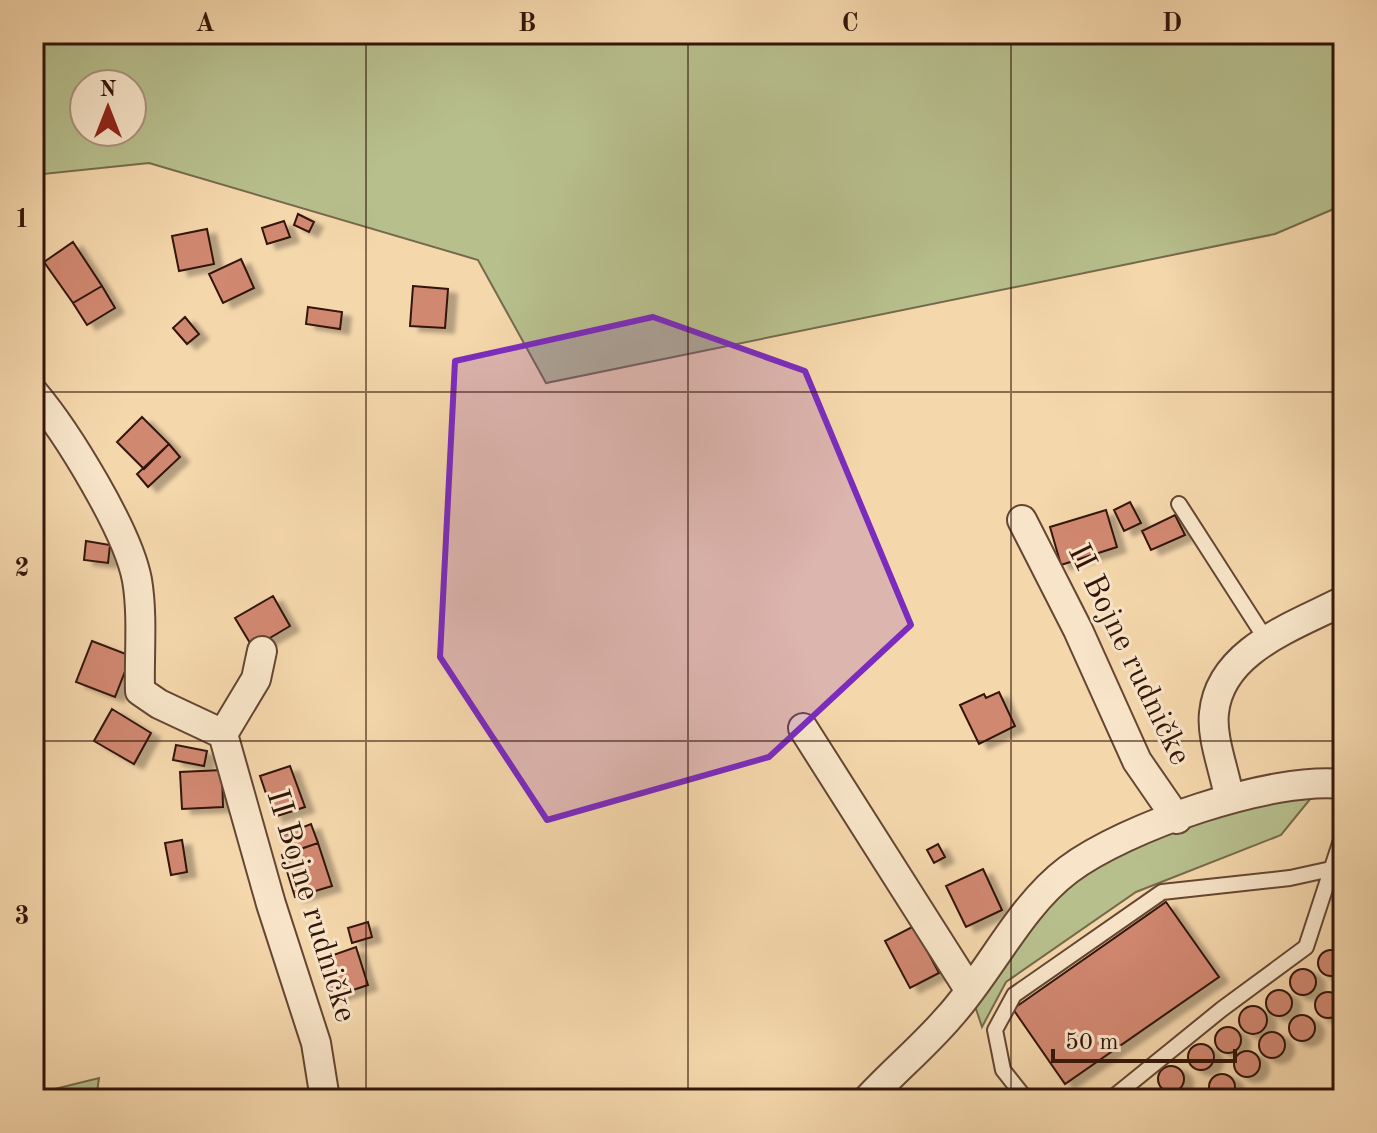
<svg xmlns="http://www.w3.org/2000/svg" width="1377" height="1133" font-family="'Old Standard TT',serif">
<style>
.green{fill:#b7bf8d;stroke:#756a4b;stroke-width:2;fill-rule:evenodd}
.building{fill:#d18871;stroke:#331509;stroke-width:2;filter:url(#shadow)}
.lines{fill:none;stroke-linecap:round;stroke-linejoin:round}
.lane-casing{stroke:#644632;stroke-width:18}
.street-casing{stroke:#644632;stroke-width:32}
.lane{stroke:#f8e5c9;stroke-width:14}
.street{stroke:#f8e5c9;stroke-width:28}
.marked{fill:#7b2cbf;fill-opacity:0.2;stroke:#7b2cbf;stroke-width:6;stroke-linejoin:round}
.grid{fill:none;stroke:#331509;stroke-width:2;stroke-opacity:0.55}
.labels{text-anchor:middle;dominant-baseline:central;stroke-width:6;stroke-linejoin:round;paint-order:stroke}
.street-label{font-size:32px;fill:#331509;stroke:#f8e5c9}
.neatline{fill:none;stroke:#331509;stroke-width:3}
.grid-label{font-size:26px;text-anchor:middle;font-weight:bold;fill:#331509}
</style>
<defs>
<filter id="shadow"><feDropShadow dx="9" dy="5" stdDeviation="2" flood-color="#0004"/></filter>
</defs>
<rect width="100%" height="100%" fill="#f5d7ac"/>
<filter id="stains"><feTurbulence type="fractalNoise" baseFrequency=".0025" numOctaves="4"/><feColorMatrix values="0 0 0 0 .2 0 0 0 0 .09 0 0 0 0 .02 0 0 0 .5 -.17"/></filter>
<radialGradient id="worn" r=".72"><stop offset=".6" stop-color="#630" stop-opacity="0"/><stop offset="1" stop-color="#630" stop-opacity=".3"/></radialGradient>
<path class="green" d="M34 34H1343V205L1275 234 546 383 478 260 149 163 34 175ZM84 84H132V132H84Z
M1324 782 1281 835 1136 892 1006 982 982 1027 970 991 1029 912 1122 839Z
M99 1078 96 1099H34V1094Z"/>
<path class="building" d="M298 214 314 222 309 232 294 225Z
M284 221 290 237 267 244 262 228Z
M207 229 214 264 179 271 172 236Z
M73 242 102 286 73 303 44 262Z
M241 259 254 288 223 303 209 274Z
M102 286 115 308 87 325 73 303Z
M413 286 448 289 445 328 410 326Z
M308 307 342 312 340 329 306 324Z
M185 317 199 334 187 344 173 328Z
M142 417 169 444 144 469 117 442Z
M169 444 180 457 148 487 137 474Z
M1130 502 1141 523 1124 531 1114 510Z
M1106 510 1117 547 1061 565 1050 527Z
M1175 515 1185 535 1151 550 1142 531Z
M86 541 110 545 108 563 84 560Z
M273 596 290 626 253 648 235 618Z
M92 641 131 656 115 697 76 682Z
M999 692 1015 726 979 744 960 705 984 694 986 698Z
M112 709 151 733 134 764 94 741Z
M176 745 207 751 204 766 173 760Z
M290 766 305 807 274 817 260 776Z
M222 770 223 807 182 809 180 772Z
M311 824 318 843 290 853 283 835Z
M182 840 187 872 171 875 165 843Z
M318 843 332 886 295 897 282 855Z
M938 844 945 857 934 863 927 850Z
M983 869 1002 910 966 927 946 886Z
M1166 902 1219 977 1065 1084 1013 1009Z
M368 922 372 937 352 943 348 928Z
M914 926 939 973 910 988 885 941Z
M356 947 368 985 332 997 319 960Z
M1318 963a13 13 0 1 1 26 0a13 13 0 1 1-26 0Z
M1290 982a13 13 0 1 1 26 0a13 13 0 1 1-26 0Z
M1266 1003a13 13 0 1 1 26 0a13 13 0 1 1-26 0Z
M1315 1005a13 13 0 1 1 26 0a13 13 0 1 1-26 0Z
M1239 1020a14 14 0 1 1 28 0a14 14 0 1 1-28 0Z
M1289 1028a13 13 0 1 1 26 0a13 13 0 1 1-26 0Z
M1215 1040a13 13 0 1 1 26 0a13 13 0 1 1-26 0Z
M1259 1045a13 13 0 1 1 26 0a13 13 0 1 1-26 0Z
M1188 1057a13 13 0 1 1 26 0a13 13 0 1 1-26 0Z
M1234 1064a13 13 0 1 1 26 0a13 13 0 1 1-26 0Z
M1158 1079a13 13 0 1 1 26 0a13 13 0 1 1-26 0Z
M1209 1087a13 13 0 1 1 26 0a13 13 0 1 1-26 0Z
M1194 1091 1205 1099H1181L1185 1094Z"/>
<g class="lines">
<defs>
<path id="lane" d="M1179 504 1267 641
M1026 1099 1003 1070 995 1030 1014 995 1162 892 1290 878 1331 869
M1111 1099 1222 1009 1306 947 1343 834"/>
<path id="street" d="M34 393C67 432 128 531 137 580 143 615 139 655 140 691L159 704 223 734 271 904 316 1043 325 1099
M1022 520 1078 630 1137 761 1177 819
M803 728 970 991
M223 734 256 679 262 651
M1229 797C1225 772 1211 738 1214 713 1220 650 1295 626 1343 601
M868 1099C894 1071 924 1046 949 1017 990 972 1019 907 1068 870 1125 827 1272 776 1343 784"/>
</defs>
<use href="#lane" class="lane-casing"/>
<use href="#street" class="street-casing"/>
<use href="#lane" class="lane"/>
<use href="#street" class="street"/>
</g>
<path class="marked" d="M653 317 805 371 911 625 769 757 547 820 440 657 455 361Z"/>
<path class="grid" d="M366 34V1099M688 34V1099M1011 34V1099M34 392H1343M34 741H1343"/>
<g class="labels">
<g class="street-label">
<text transform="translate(1128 655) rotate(64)">II Bojne rudničke</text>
<text transform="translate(310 906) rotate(73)">II Bojne rudničke</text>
</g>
</g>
<rect width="1377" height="1133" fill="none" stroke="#f5d7ac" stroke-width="88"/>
<g transform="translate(108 108)"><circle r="38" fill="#f8e5c9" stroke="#a9927c" stroke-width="2"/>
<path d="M0-6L14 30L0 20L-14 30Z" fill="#8f2418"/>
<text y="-12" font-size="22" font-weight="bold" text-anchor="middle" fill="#331509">N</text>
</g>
<path d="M1053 1049v12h182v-12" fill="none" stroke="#331509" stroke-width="4"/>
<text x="1065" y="1049" font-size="24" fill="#331509" stroke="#f8e5c9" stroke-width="6" paint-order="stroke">50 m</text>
<rect x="44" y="44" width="1289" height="1045" class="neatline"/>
<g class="grid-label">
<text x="205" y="31">A</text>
<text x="527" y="31">B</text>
<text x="850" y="31">C</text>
<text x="1172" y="31">D</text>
<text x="22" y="227">1</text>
<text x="22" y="576">2</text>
<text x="22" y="924">3</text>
</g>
<rect width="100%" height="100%" filter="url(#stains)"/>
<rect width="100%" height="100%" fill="url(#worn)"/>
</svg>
